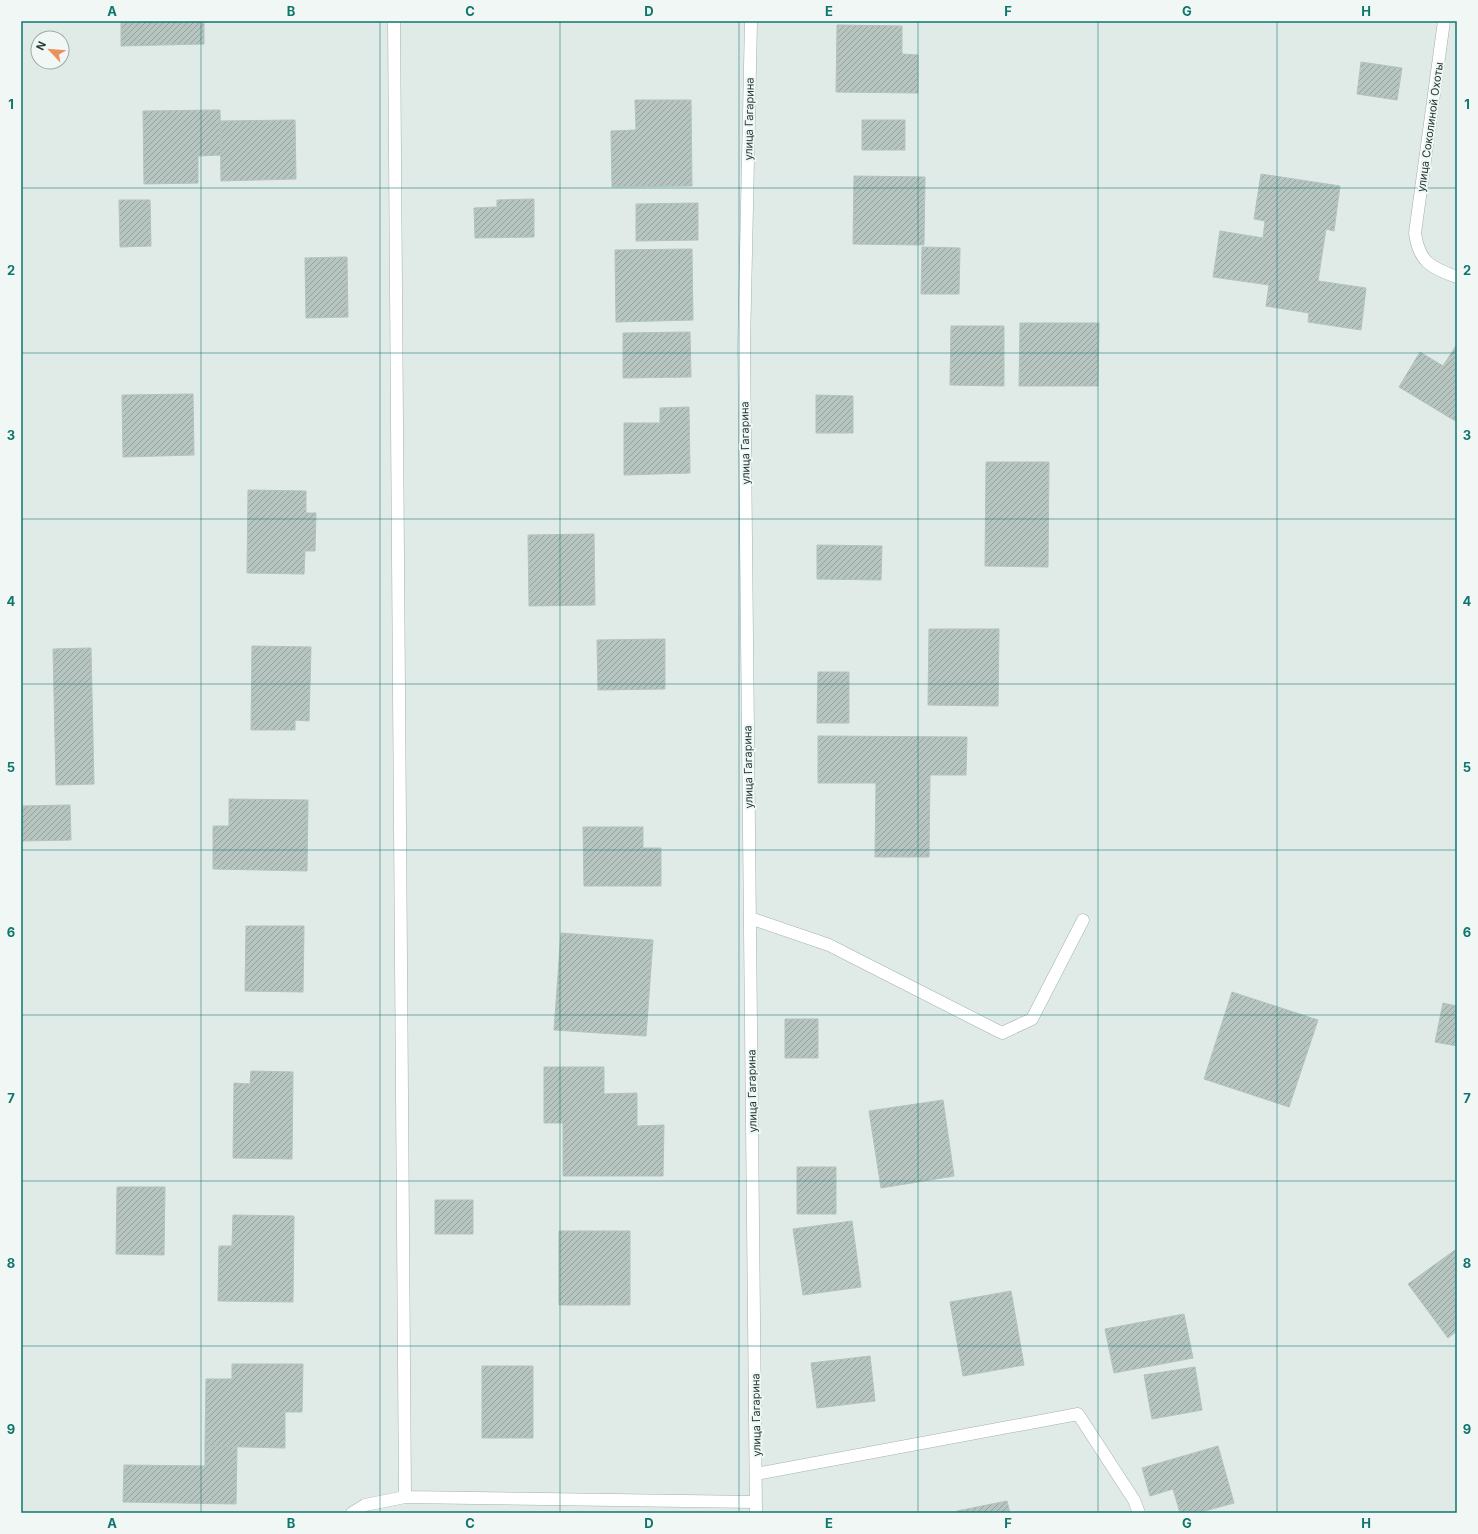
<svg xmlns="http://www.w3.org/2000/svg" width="1478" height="1534" font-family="Inter,sans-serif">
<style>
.building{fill:url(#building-hatch);stroke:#b3c3be}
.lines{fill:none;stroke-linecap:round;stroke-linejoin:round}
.minor-casing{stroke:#a3b2ae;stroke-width:13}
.minor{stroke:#fff;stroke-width:12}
.grid{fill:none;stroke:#0f766e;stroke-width:1;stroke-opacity:0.55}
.labels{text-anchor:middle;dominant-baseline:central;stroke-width:4;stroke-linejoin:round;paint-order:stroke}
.street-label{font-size:11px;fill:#223a36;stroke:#f0f7f5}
.neatline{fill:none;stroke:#0f766e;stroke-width:1.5}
.grid-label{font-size:13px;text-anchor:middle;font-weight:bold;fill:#0f766e}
</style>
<defs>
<pattern id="building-hatch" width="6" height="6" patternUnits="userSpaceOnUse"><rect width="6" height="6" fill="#b6c5c0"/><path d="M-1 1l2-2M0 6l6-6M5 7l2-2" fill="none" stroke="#94a19d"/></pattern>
</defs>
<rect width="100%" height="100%" fill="#e0eae7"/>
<path class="building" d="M121 21H204V44L121 46Z
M837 25 902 26V54L918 55V93L836 92Z
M1361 62 1402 68 1397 100 1357 94Z
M635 100H691L692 186 612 187 611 131 636 130Z
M220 110 221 155 198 156V183L144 184 143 111Z
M295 120 296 179 221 181 220 121Z
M862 120H905V150H862Z
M1261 174 1340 186 1334 231 1326 229 1318 281 1366 288 1361 330 1308 322 1309 313 1266 306 1269 285 1213 277 1220 231 1263 238 1265 221 1254 219Z
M854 176 925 177 924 245 853 244Z
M534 199V237L475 238 474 208 497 207V200Z
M119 200H150L151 246 120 247Z
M698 203V240L636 241V204Z
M922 247 960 248 959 294H921Z
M692 249 693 320 616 322 615 250Z
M347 257 348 317 306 318 305 258Z
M1020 323H1099L1098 386H1019Z
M951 326H1004V386L950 385Z
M690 332 691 377 623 378V333Z
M1457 344V422L1399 387 1420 352 1443 366Z
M193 394 194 455 123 457 122 395Z
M816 395 853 396V433H816Z
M689 407 690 473 624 475V423H660V408Z
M986 462H1049L1048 567 985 566Z
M248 490 306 491V513H316L315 551H305L304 574 247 573Z
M594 534 595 605 529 606 528 535Z
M817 545 882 546 881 580 817 579Z
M929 629H999L998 706 928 705Z
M665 639V689L598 690 597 640Z
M252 646 311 647 309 721 295 720V730H251Z
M91 648 94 784 56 785 53 649Z
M818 672H849V723H817Z
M818 736 967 737 966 775H930L929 857H875L876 783H818Z
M229 799 308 800 307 871 213 869V826H229Z
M70 805 71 840 21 841V806Z
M583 827H643V848H661V886H584Z
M246 926H304L303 992 245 991Z
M561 933 653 940 646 1036 554 1030Z
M1232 992 1318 1020 1289 1107 1204 1079Z
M1443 1003 1457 1006V1046L1435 1042Z
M785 1019H818V1058H785Z
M544 1067H604V1094L637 1093V1126L664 1125 663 1176H563V1123H544Z
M251 1071 293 1072 292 1159 233 1158 234 1083 250 1084Z
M943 1100 954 1176 881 1188 869 1111Z
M797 1167H836V1214H797Z
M117 1187H165L164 1255 116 1254Z
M435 1200H473V1234H435Z
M233 1215 294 1216 293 1302 218 1301 219 1246H232Z
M852 1221 861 1287 803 1295 793 1229Z
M559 1231H630V1305H559Z
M1455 1250 1457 1252V1331L1448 1338 1408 1284Z
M1011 1291 1024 1365 963 1376 950 1302Z
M1184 1314 1193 1358 1114 1373 1105 1329Z
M870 1356 875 1401 817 1408 811 1363Z
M232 1364H303L302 1412H285V1448L205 1446 206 1379H232Z
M482 1366H533V1438H482Z
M1195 1367 1202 1410 1152 1419 1144 1375Z
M205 1446 237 1447 236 1504 123 1502 124 1465 205 1466Z
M1218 1446 1234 1503 1197 1513H1180L1173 1489 1150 1496 1142 1468Z
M1007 1501 1010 1513H957V1511Z"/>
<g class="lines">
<defs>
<path id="minor" d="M394 21 405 1497
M751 21 744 345 756 1513
M1444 21 1415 233C1419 262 1431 268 1457 277
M750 918 829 945 1002 1033 1032 1019 1083 920
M756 1474 1078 1414 1134 1500 1139 1513
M352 1513 365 1505 405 1497 755 1502"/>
</defs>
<use href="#minor" class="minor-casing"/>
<use href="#minor" class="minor"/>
</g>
<path class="grid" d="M201 21V1513M380 21V1513M560 21V1513M739 21V1513M918 21V1513M1098 21V1513M1277 21V1513M21 188H1457M21 353H1457M21 519H1457M21 684H1457M21 850H1457M21 1015H1457M21 1181H1457M21 1346H1457"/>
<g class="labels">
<g class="street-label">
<text transform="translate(749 119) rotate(-89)">улица Гагарина</text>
<text transform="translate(1430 127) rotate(-82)">улица Соколиной Охоты</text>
<text transform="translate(745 443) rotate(-91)">улица Гагарина</text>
<text transform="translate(748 767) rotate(-91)">улица Гагарина</text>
<text transform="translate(752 1091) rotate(-91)">улица Гагарина</text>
<text transform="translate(756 1415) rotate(-91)">улица Гагарина</text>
</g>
</g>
<rect width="1478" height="1534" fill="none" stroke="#f0f7f5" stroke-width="44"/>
<g transform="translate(50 50) rotate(296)"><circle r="19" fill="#f0f7f5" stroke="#9eaba9"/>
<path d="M0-3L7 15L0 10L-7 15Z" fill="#eb905e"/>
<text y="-6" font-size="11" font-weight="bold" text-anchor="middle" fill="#223a36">N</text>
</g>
<rect x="22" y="22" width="1434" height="1490" class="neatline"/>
<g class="grid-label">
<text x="112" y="16">A</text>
<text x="291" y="16">B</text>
<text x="470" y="16">C</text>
<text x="649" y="16">D</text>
<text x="829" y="16">E</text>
<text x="1008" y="16">F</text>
<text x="1187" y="16">G</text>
<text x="1366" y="16">H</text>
<text x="11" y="109">1</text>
<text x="1467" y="109">1</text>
<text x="11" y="275">2</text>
<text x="1467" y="275">2</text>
<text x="11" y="440">3</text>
<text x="1467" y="440">3</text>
<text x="11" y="606">4</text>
<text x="1467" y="606">4</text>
<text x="11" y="772">5</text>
<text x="1467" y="772">5</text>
<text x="11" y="937">6</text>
<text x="1467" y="937">6</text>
<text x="11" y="1103">7</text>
<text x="1467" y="1103">7</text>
<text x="11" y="1268">8</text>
<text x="1467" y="1268">8</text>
<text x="11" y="1434">9</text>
<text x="1467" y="1434">9</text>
<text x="112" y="1528">A</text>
<text x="291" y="1528">B</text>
<text x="470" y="1528">C</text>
<text x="649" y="1528">D</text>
<text x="829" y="1528">E</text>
<text x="1008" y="1528">F</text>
<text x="1187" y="1528">G</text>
<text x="1366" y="1528">H</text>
</g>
</svg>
